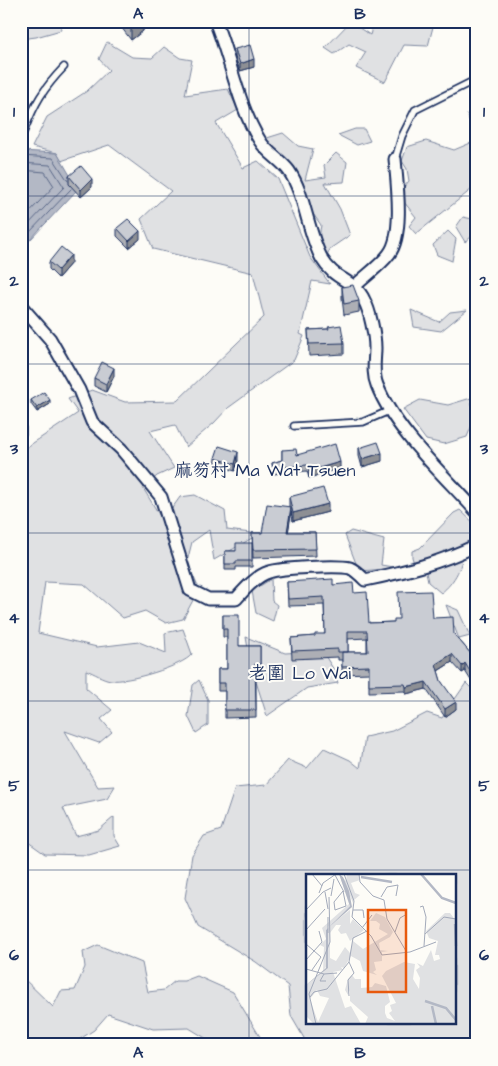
<svg xmlns="http://www.w3.org/2000/svg" width="498" height="1066" font-family="'Architects Daughter','LXGW WenKai TC',sans-serif">
<style>
.green{fill:#e0e1e3;stroke:#7e88a0;fill-rule:evenodd}
.water{fill:#b3b8c5;stroke:#76819c}
.lines{fill:none;stroke-linecap:round;stroke-linejoin:round}
.shore{stroke:#586687;stroke-width:1}
.lane-casing{stroke:#1b2f5e;stroke-width:9}
.street-casing{stroke:#1b2f5e;stroke-width:15}
.lane{stroke:#fdfcf7;stroke-width:5.5}
.street{stroke:#fdfcf7;stroke-width:11}
.wall{fill:#adafb5;stroke:#1b2f5e;fill-rule:evenodd}
.shaded-wall{fill:#8d8f94;stroke:#1b2f5e}
.building{fill:#c9ccd3;stroke:#1b2f5e}
.grid{fill:none;stroke:#1b2f5e;stroke-width:1;stroke-opacity:0.55}
.labels{text-anchor:middle;dominant-baseline:central;stroke-width:4;stroke-linejoin:round;paint-order:stroke}
.quarter-label{font-size:18px;fill:#1b2f5e;stroke:#fdfcf7}
.inset-river{fill:none;stroke:#b3b8c5;stroke-width:2.5}
.inset-road{fill:none;stroke:#a3aaba;stroke-width:1}
.view{fill:#e8590c;fill-opacity:0.15;stroke:#e8590c;stroke-width:2.5}
.inset-edge{fill:none;stroke:#1b2f5e;stroke-width:2.5}
.neatline{fill:none;stroke:#1b2f5e;stroke-width:2}
.grid-label{font-size:16px;text-anchor:middle;font-weight:bold;fill:#1b2f5e}
</style>
<rect width="100%" height="100%" fill="#fdfcf7"/>
<filter id="ink" filterUnits="userSpaceOnUse"><feTurbulence type="fractalNoise" baseFrequency=".02" numOctaves="2"/><feDisplacementMap in="SourceGraphic" scale="10" xChannelSelector="R" yChannelSelector="G"/><feConvolveMatrix kernelMatrix="1 2 1 2 8 2 1 2 1" color-interpolation-filters="sRGB"/></filter>
<g filter="url(#ink)">
<path class="green" d="M21 21H60L61 30 36 37 21 39Z
M374 21H429L434 23 428 46 404 45 385 82 356 68 366 52 349 44 334 54 325 48 350 22 370 35Z
M107 42 132 57 152 58 164 47 180 58 192 60 185 95 228 89 238 110 216 123 243 168 258 161 278 179 310 257 330 284 312 281 300 334 304 336 294 360 228 408 214 423 186 447 175 425 150 431 174 468 157 476 143 488 163 521 180 497 195 495 225 511 227 530 259 534 214 560 209 530 192 542 187 562 199 589 183 619 166 623 145 611 123 618 84 584 45 582 38 633 97 647 139 642 166 653 165 633 183 629 192 654C184 666 126 683 111 680 103 679 94 673 86 670V688L112 710 101 719 112 732 99 743 65 731 98 787 115 786 107 799 63 808 76 836 99 830 114 817V836L120 846 89 855 45 854 21 837V451L78 413 68 399 92 390 125 402 177 401 264 317 253 273 153 249 141 219 171 191 109 145 61 161 57 153 32 147 47 117 87 91 109 70 99 59Z
M477 106V185L416 234 409 226 416 217 400 197 403 188 409 181 407 169 402 161 407 147 426 141 454 150 473 142 475 137 467 114Z
M355 129H364L370 141 357 145 338 135Z
M283 133 298 146 313 149 305 180 326 177 324 165 336 153 347 162 344 182 325 183 340 209 350 235 331 248 326 256C318 248 319 236 321 225L266 148 267 138Z
M463 217 477 220V232L465 242 456 227Z
M448 231 456 239 452 261 437 255 433 245Z
M411 310 439 322 450 312 467 310 441 331 414 327Z
M471 398 474 420 467 437 444 444 426 440 403 409 420 400 448 405Z
M460 510 477 526V541L462 547C465 564 454 583 441 593L428 582 424 563 415 567 412 557V551L420 548 454 513Z
M351 531 384 540 381 565 399 568 359 571 345 535Z
M271 579 272 601 277 605 273 621 256 613 252 591Z
M446 605 458 610 470 636 459 639Z
M246 637 285 653 322 651 334 670 338 683 307 688 267 716 251 666Z
M199 680 208 700V725L196 733 188 716 193 685Z
M466 683 477 694V1045H308L291 1016 288 986 256 962 198 927 185 898 192 855 204 836 221 830 235 788 266 785 288 760 307 768 324 748 350 760 360 768 365 737 392 731 427 713 442 718ZM307 875H454V1022H307Z
M98 945 142 963 148 992 164 990 175 981H184L197 976 233 992 265 1045H217L189 1028 153 1029 108 1014 94 1030 80 1039 85 1045H21V976L53 1007 61 991 75 990 85 967 83 952Z"/>
<path class="water" d="M21 151 57 153 78 189 29 241 21 240Z"/>
<g class="lines">
<path class="shore" d="M21 156 53 158 68 181
M21 163 50 165 64 187 25 228 21 229
M21 170 45 172 54 186 21 221
M21 235H27L71 189"/>
<defs>
<path id="lane" d="M21 131H24C35 103 43 89 64 67
M395 159 402 136 415 110 477 79
M294 426 363 422 391 410"/>
<path id="street" d="M215 21C231 60 238 106 260 141 267 153 281 160 289 171 305 194 308 234 322 259 335 281 354 279 364 300 370 311 375 335 375 348 375 360 372 373 377 385 395 431 444 475 477 512
M355 286C365 276 380 266 389 254 404 235 397 183 395 159
M21 306 50 339 79 390 92 422 121 449 161 497 190 590 208 599H236C245 589 256 576 269 572 281 568 338 565 350 568 355 570 361 576 365 580 404 572 440 563 477 545"/>
</defs>
<use href="#lane" class="lane-casing"/>
<use href="#street" class="street-casing"/>
<use href="#lane" class="lane"/>
<use href="#street" class="street"/>
</g>
<path class="wall" d="M121 21H143V31L131 40 121 27Z
M477 34 475 63 470 47V36Z
M235 49 254 67 240 71 235 57Z
M69 176 92 187 81 197 69 184Z
M117 228 140 239 129 248 117 236Z
M49 262 71 263 58 278 49 269Z
M342 287 359 301V312L344 315 342 298Z
M328 329 344 343V354L309 356 308 330Z
M114 376 106 392 94 386V378Z
M31 400 50 404 37 412 31 404Z
M359 448 382 461 362 467 359 456Z
M282 450 297 455 340 468 309 478 307 471 273 474 272 463 282 460Z
M215 458 238 460 235 471 215 465Z
M289 497 328 512 293 521 291 512 288 532H315L316 556 253 558 252 533H262L289 507Z
M252 543V567H236V570H225V551H236Z
M287 582 333 585 354 593 369 623 394 622 433 618 454 634 471 654 477 650V690L465 671 462 673 452 662 438 671 441 681 456 709 445 717 426 689 406 694 405 691 369 692V673L342 674V660H338V657L292 659 291 638 315 636 325 634 324 605 288 606ZM367 638V652H348V639Z
M223 615 239 646H260V671H256V717L225 718V691H218V669H227V637H223Z"/>
<path class="shaded-wall" d="M141 21H143V31L131 40V29Z
M477 51V62L475 63V52Z
M254 59V67L240 71V64Z
M92 179V187L81 197V190Z
M140 231V239L129 248V241Z
M71 255V263L58 278V270Z
M114 368V376L106 392V384Z
M50 400V404L37 412V408Z
M26 427V435L21 438V430Z
M238 452V460L235 471V464Z
M382 453V461L362 467V459Z
M340 462V468L309 478V471Z
M328 504V512L293 521V513Z
M291 507V515L287 540V532Z
M452 654V662L436 672V664Z
M465 663V671L462 673V666Z
M426 682V689L406 694V687Z
M456 702V709L445 717V709Z"/>
<path class="building" d="M126 21H141L131 29Z
M477 34V51L475 52 470 36Z
M250 45 254 59 240 64 235 49Z
M81 166 92 179 81 190 69 176Z
M128 219 140 231 129 241 117 228Z
M61 247 71 255 58 270 49 262Z
M353 285 359 301 344 304 342 287Z
M341 325 344 343 309 344 308 330 329 329 328 327Z
M102 362 114 368 106 384 94 378Z
M44 392 50 400 37 408 31 400Z
M21 419 26 427 21 430Z
M378 442 382 453 362 459 359 448Z
M335 444 340 462 309 471 307 465 273 468 272 463 282 460V450L296 449 297 455Z
M219 446 238 452 235 464 215 458Z
M323 488 328 504 293 513 289 497Z
M267 504 291 507 287 532H315L316 549 253 550 252 533H262Z
M236 543H252V561H236V564H225V551H236Z
M333 579V585L353 583 354 593 367 592 369 623 394 622V619H399L398 592 431 591 433 618 453 617 454 634 471 654 477 650V683L465 663 462 666 452 654 436 664 441 681 456 702 445 709 426 682 406 687 405 684 369 685V666L342 667V652H368L367 631H348V652H338V649L292 651 291 638 315 636V634H325L324 597 288 599 287 582Z
M223 615H239V646H260V664H255L256 710H225V683H218V669H227V629H223Z"/>
</g>
<path class="grid" d="M249 21V1045M21 196H477M21 364H477M21 533H477M21 701H477M21 870H477"/>
<g class="labels">
<g class="quarter-label">
<text x="265" y="470">麻笏村 Ma Wat Tsuen</text>
<text x="300" y="673">老圍 Lo Wai</text>
</g>
</g>
<g transform="translate(306 874)">
<rect width="150" height="150" fill="#fdfcf7"/>
<path d="M41 0 53 1 54 6 45 9 49 19 54 21 48 26 46 36 47 29 36 3 40 7ZM34 2 43 20 45 31 20 56V93L17 97 18 73 14 71 20 65 16 54 43 30ZM44 36V50L47 45 58 56 44 67 40 59 35 60 32 56 35 51H30L24 59V84L30 87 39 73 44 79 47 67 57 75 82 60 73 55 74 50 70 47H64L70 39 79 43 87 58 84 63 73 69 74 76 82 77 76 78V87L68 88 70 96 67 98 71 101 57 97 54 87 45 82 38 94 35 93 37 96 27 98 39 134 45 132 55 150H8L0 142V111L22 93V53ZM11 116 14 122 23 124 12 148 4 125ZM139 39H144L150 47V150H59L62 143 44 127V116L42 121 39 116 42 105 46 101 49 105H55V114L66 113 69 109 80 112 84 128 79 132V139L81 144 89 147 83 139 86 137 84 131 90 129 76 102 80 97 98 88 109 90 107 105 113 115 114 104 110 96 114 93 111 89 117 92 125 76 128 87 134 85 133 81H129L132 67 123 64 120 57Z" fill="#e0e1e3" fill-rule="evenodd"/>
<path d="M33 0 37 3 43 17 46 33 22 54V94L0 111 20 94V56L44 32Z" fill="#b3b8c5"/>
<path class="inset-river" d="M115 0 136 24 150 29M55 3 86 8M149 50 150 72M119 127 140 134 150 146M126 132 130 150"/>
<path class="inset-road" d="M6 0 16 12M38 0 48 27 46 43 65 62 76 81 104 78 130 68M53 0 54 8 67 22 78 26 81 45 100 77M29 1 38 18M37 17 40 32 29 36 28 28ZM19 18 22 35M13 19 17 9 30 0M25 22 28 5M75 23 81 13 92 11 90 22M114 33 117 32 120 43 118 72M0 36 17 18 25 14M47 36H57L58 44M22 43V59M56 54 66 41M0 56 19 35M89 58 94 44 101 40M119 60 138 43 150 45M0 70 15 83 6 96M0 86 16 68 13 57M43 88 48 99 42 106 43 122M0 95 18 100M20 107H14L18 100 31 99M4 123 8 118 21 115 43 88 47 64 61 57M10 150 3 120 24 68 23 23"/>
<path class="view" d="M62 36H100V118H62Z"/>
<rect width="150" height="150" class="inset-edge"/>
</g>
<rect width="498" height="1066" fill="none" stroke="#fdfcf7" stroke-width="55"/>
<rect x="28" y="28" width="442" height="1010" class="neatline"/>
<g class="grid-label">
<text x="138" y="19">A</text>
<text x="360" y="19">B</text>
<text x="14" y="117">1</text>
<text x="484" y="117">1</text>
<text x="14" y="286">2</text>
<text x="484" y="286">2</text>
<text x="14" y="454">3</text>
<text x="484" y="454">3</text>
<text x="14" y="623">4</text>
<text x="484" y="623">4</text>
<text x="14" y="791">5</text>
<text x="484" y="791">5</text>
<text x="14" y="960">6</text>
<text x="484" y="960">6</text>
<text x="138" y="1058">A</text>
<text x="360" y="1058">B</text>
</g>
</svg>
